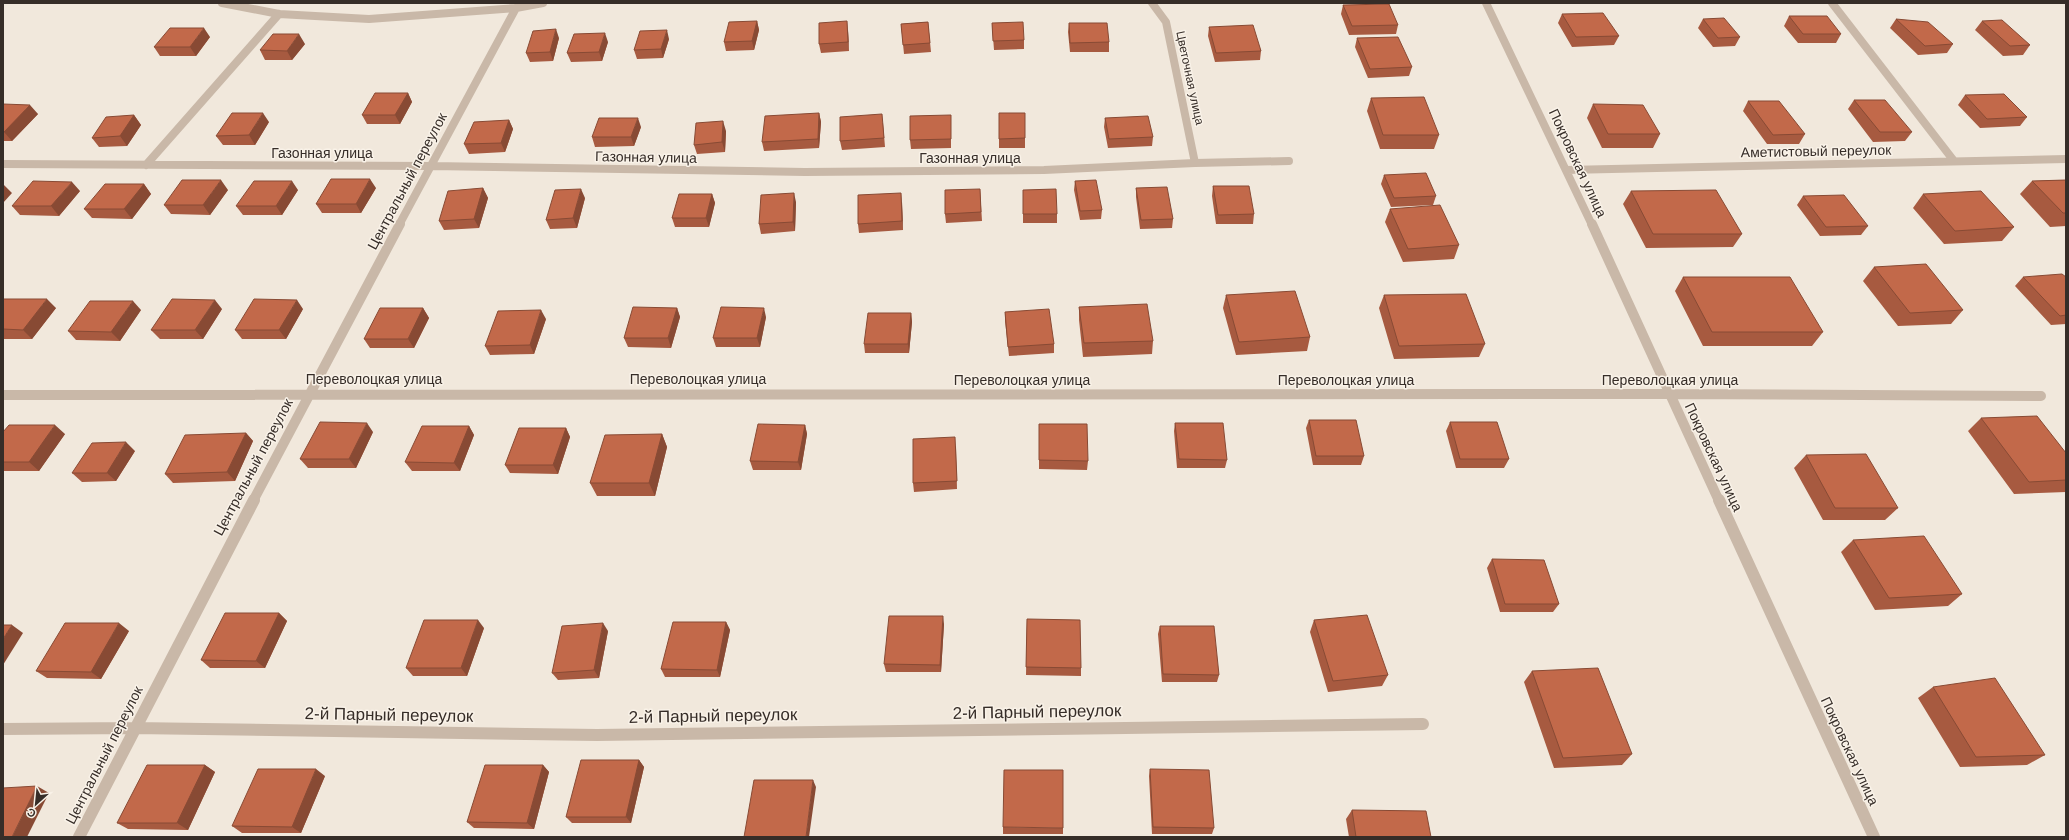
<svg xmlns="http://www.w3.org/2000/svg" width="2069" height="840" font-family="Helvetica,sans-serif">
<style>
.lines{fill:none;stroke-linecap:round;stroke-linejoin:round}
.minor-far2{stroke:#c9b8a8;stroke-width:8}
.minor-far1{stroke:#c9b8a8;stroke-width:10}
.minor{stroke:#c9b8a8;stroke-width:12}
.wall{fill:#a75a40}
.shaded-wall{fill:#884a34}
.building{fill:#c2694a;stroke:#884a34}
.labels{text-anchor:middle;dominant-baseline:central;stroke-width:3;stroke-linejoin:round;paint-order:stroke}
.far-street-label{font-size:12px;fill:#362d28;stroke:#f9f2e8}
.street-label{font-size:14px;fill:#362d28;stroke:#f9f2e8}
.near-street-label{font-size:17px;fill:#362d28;stroke:#f9f2e8}
</style>
<rect width="100%" height="100%" fill="#f1e8dc"/>
<g class="lines">
<path class="minor-far2" d="M222 3 279 14 369 19 516 8 543 3
M1152 3 1166 22 1195 163
M1486 3 1592 225
M1832 3 1954 161
M3 164 432 166 805 172 1044 170 1195 163 1289 161
M146 165 279 14
M1567 170 2066 159
M399 225 516 8"/>
<path class="minor-far1" d="M1592 224 1719 501
M3 395 1670 394 2041 396
M253 501 400 224"/>
<path class="minor" d="M1719 500 1874 837
M3 729 134 728 597 735 1423 724
M79 837 254 500"/>
</g>
<path class="wall" d="M1343 5 1398 25 1396 34 1349 35 1341 14Z
M1562 14 1619 36 1614 45 1572 47 1558 23Z
M1789 16 1841 34 1836 43H1798L1784 26Z
M1703 19 1740 37 1735 46 1713 47 1698 28Z
M1896 19 1953 44 1947 53 1918 55 1890 28Z
M757 21 759 30 754 50 726 51 724 42Z
M1982 21 2030 45 2023 55 2003 56 1975 30Z
M928 22 931 52 904 54 901 24Z
M992 23 1024 40V49L994 50Z
M1069 23 1109 42V52H1070L1068 32Z
M1209 27 1261 51 1260 60 1215 62 1208 36Z
M848 30 849 51 821 53 819 44Z
M210 37 196 56H160L154 47Z
M559 38 553 61 530 62 526 53Z
M1357 38 1412 67 1409 76 1368 78 1355 47Z
M669 39 663 58 637 59 634 50Z
M608 42 602 61 571 62 567 53Z
M305 44 292 60H265L260 50Z
M408 93 412 102 400 124H367L362 115Z
M1965 95 2027 117 2020 126 1980 128 1958 105Z
M1371 98 1439 135 1434 149H1380L1367 111Z
M1854 100 1912 132 1905 141 1873 142 1848 109Z
M1748 101 1805 134 1799 144H1767L1743 111Z
M3 104 38 114 12 141H3Z
M1593 104 1660 134 1653 148H1602L1587 118Z
M819 113 821 122 819 148 764 151 762 142Z
M1025 113V148H999V139Z
M134 115 141 125 127 146 99 147 92 138Z
M951 115V148L911 149 910 140Z
M1105 118 1153 137 1152 146 1108 148 1104 127Z
M509 120 513 129 505 152 469 154 464 144Z
M269 122 255 145H223L216 136Z
M883 123 885 147 842 150 840 141Z
M641 127 634 146 595 147 592 137Z
M726 131 725 152 697 154 694 145Z
M1384 175 1436 196 1433 205 1391 207 1381 184Z
M2066 180V226L2050 227 2020 194 2032 181Z
M1075 181 1102 210 1101 219 1080 220 1074 190Z
M144 184 151 194 132 219 92 218 84 209Z
M1213 186 1254 214 1253 224H1216L1212 196Z
M376 188 361 213H322L316 204Z
M483 188 488 198 479 228 444 230 439 221Z
M1136 188 1173 219 1172 228 1140 229 1136 197Z
M980 189 982 221 946 223 945 214Z
M228 190 210 215 171 214 164 205Z
M298 190 282 215H243L236 206Z
M1023 190 1057 214V223H1023Z
M80 191 59 216 20 215 12 206Z
M1631 191 1742 234 1733 247 1646 248 1623 204Z
M712 194 715 203 709 227H675L672 218Z
M1923 194 2014 227 2002 241 1944 244 1913 208Z
M1803 196 1868 226 1861 235 1820 236 1797 205Z
M585 198 577 228 550 229 546 220Z
M796 202 795 231 761 234 759 224Z
M902 202 903 230 859 233 858 224Z
M1390 209 1459 245 1454 259 1403 262 1385 222Z
M1874 267 1963 310 1951 324 1898 326 1863 281Z
M1683 277 1823 332 1812 346H1703L1675 291Z
M2023 277H2066V324L2051 325 2015 286Z
M1226 295 1310 337 1307 351 1236 355 1223 308Z
M1384 295 1485 344 1479 357 1394 359 1379 308Z
M3 300 56 308 32 339H3Z
M1079 307 1153 341 1152 354 1083 357 1079 320Z
M423 308 429 318 414 348H370L364 339Z
M677 308 680 317 671 348 628 347 624 338Z
M222 309 203 339H160L151 330Z
M303 309 286 339H242L235 330Z
M141 310 120 341 76 340 68 331Z
M1005 312 1054 344V353L1009 356 1005 321Z
M911 313 912 322 909 353H865L864 344Z
M766 317 760 347H716L713 338Z
M546 319 534 354 490 355 485 346Z
M1981 418 2066 453V492L2014 494 1968 431Z
M1309 420 1364 456 1361 465H1313L1306 428Z
M1450 422 1509 459 1504 468H1456L1446 431Z
M1175 423 1227 460 1225 468H1177L1174 431Z
M1039 424 1088 461 1087 470 1039 469Z
M805 425 807 434 801 470H753L750 461Z
M469 426 474 435 460 471H412L405 462Z
M566 428 570 437 558 474 510 473 505 465Z
M3 432 65 434 39 471H3Z
M373 432 356 468H308L300 459Z
M246 433 253 441 235 481 173 483 165 474Z
M662 434 667 447 655 496H597L590 483Z
M956 446 957 489 914 492 913 483Z
M135 451 116 481 82 482 72 473Z
M1806 455 1898 508 1885 520H1823L1794 468Z
M1853 540 1962 594 1948 606 1875 610 1841 552Z
M1492 559 1559 604 1553 612H1500L1487 568Z
M279 613 287 621 265 668H210L201 660Z
M1027 619 1081 668V676L1026 675Z
M1314 620 1388 675 1382 686 1328 692 1310 632Z
M726 622 730 630 720 677H665L661 669Z
M944 624 941 672H886L884 664Z
M1160 626 1219 675 1217 682H1162L1158 634Z
M484 628 467 676H413L406 668Z
M129 631 101 679 47 678 36 671Z
M608 631 599 678 558 680 552 673Z
M1532 671 1632 754 1622 765 1554 768 1524 682Z
M1933 687 2045 755 2027 765 1960 767 1918 698Z
M639 760 644 767 631 823H572L566 817Z
M205 765 215 772 188 830 128 829 117 823Z
M543 765 549 772 534 829 474 828 467 822Z
M1150 769 1214 828 1212 834H1152L1149 776Z
M325 776 301 833H242L232 826Z
M1352 810 1431 837H1349L1346 819Z
M1003 827 1063 828V834H1003Z"/>
<path class="shaded-wall" d="M757 21 759 30 754 50 752 41Z
M847 21 848 30 849 51 848 42Z
M204 28 210 37 196 56 190 47Z
M556 29 559 38 553 61 550 52Z
M667 30 669 39 663 58 661 49Z
M605 33 608 42 602 61 599 52Z
M299 34 305 44 292 60 287 51Z
M408 93 412 102 400 124 395 115Z
M30 105 38 114 12 141 4 132Z
M263 113 269 122 255 145 249 135Z
M819 113 821 122 819 148 818 139Z
M134 115 141 125 127 146 120 136Z
M638 118 641 127 634 146 631 137Z
M509 120 513 129 505 152 501 143Z
M723 121 726 131 725 152 722 142Z
M370 179 376 188 361 213 356 204Z
M221 180 228 190 210 215 203 205Z
M292 181 298 190 282 215 276 206Z
M72 182 80 191 59 216 51 206Z
M3 184 12 193 3 203Z
M144 184 151 194 132 219 124 209Z
M483 188 488 198 479 228 474 219Z
M581 189 585 198 577 228 573 218Z
M794 193 796 202 795 231 793 222Z
M901 193 902 202 903 230 902 221Z
M712 194 715 203 709 227 706 218Z
M47 299 56 308 32 339 23 330Z
M215 300 222 309 203 339 195 330Z
M297 300 303 309 286 339 279 330Z
M133 301 141 310 120 341 111 332Z
M423 308 429 318 414 348 408 339Z
M677 308 680 317 671 348 668 338Z
M764 308 766 317 760 347 757 338Z
M541 310 546 319 534 354 530 345Z
M911 313 912 322 909 353 908 344Z
M367 423 373 432 356 468 349 459Z
M55 425 65 434 39 471 29 462Z
M805 425 807 434 801 470 798 462Z
M469 426 474 435 460 471 454 463Z
M566 428 570 437 558 474 553 465Z
M246 433 253 441 235 481 227 472Z
M662 434 667 447 655 496 649 483Z
M126 442 135 451 116 481 107 473Z
M279 613 287 621 265 668 256 661Z
M943 616 944 624 941 672 940 665Z
M478 620 484 628 467 676 461 668Z
M726 622 730 630 720 677 717 670Z
M119 623 129 631 101 679 91 672Z
M603 623 608 631 599 678 594 670Z
M12 625 23 633 3 665V639Z
M639 760 644 767 631 823 626 817Z
M205 765 215 772 188 830 177 823Z
M543 765 549 772 534 829 527 823Z
M316 769 325 776 301 833 292 827Z
M813 780 816 787 809 837H806Z
M37 786 49 793 27 837H12Z"/>
<path class="building" d="M1389 4 1398 25 1352 26 1343 5Z
M1603 13 1619 36 1576 37 1562 14Z
M1789 16H1827L1841 34H1803Z
M1724 18 1740 37 1718 38 1703 19Z
M1896 19 1928 22 1953 44 1925 46Z
M2002 20 2030 45 2010 46 1982 21Z
M757 21 752 41 724 42 729 22Z
M847 21 848 42 819 44V23Z
M928 22 930 43 903 45 901 24Z
M1023 22 1024 40 993 41 992 23Z
M1069 23H1107L1109 42 1070 43Z
M1253 25 1261 51 1216 53 1209 27Z
M170 28H204L190 47H154Z
M556 29 550 52 526 53 533 31Z
M667 30 661 49 634 50 640 31Z
M605 33 599 52 567 53 574 34Z
M273 34H299L287 51 260 50Z
M1398 37 1412 67 1370 69 1357 38Z
M375 93H408L395 115H362Z
M2004 94 2027 117 1987 119 1965 95Z
M1424 97 1439 135H1383L1371 98Z
M1854 100H1885L1912 132H1880Z
M1748 101H1779L1805 134 1773 135Z
M3 104 30 105 4 132H3Z
M1593 104 1643 105 1660 134H1608Z
M232 113H263L249 135 216 136Z
M819 113 818 139 762 142 765 116Z
M999 113H1025V138L999 139Z
M882 114 884 138 840 141V117Z
M134 115 120 136 92 138 106 117Z
M951 115V139L910 140V116Z
M1148 116 1153 137 1109 139 1105 118Z
M599 118H638L631 137H592Z
M509 120 501 143 464 144 474 122Z
M723 121 722 142 694 145 696 123Z
M1426 173 1436 196 1394 198 1384 175Z
M331 179H370L356 204H316Z
M182 180H221L203 205H164Z
M1096 180 1102 210 1080 211 1075 181Z
M2066 180V213H2063L2032 181Z
M33 181 72 182 51 206H12Z
M254 181H292L276 206H236Z
M105 184H144L124 209H84Z
M1213 186H1249L1254 214 1218 215Z
M1167 187 1173 219 1141 220 1136 188Z
M483 188 474 219 439 221 448 191Z
M581 189 573 218 546 220 555 190Z
M980 189 981 212 945 214V190Z
M1056 189 1057 214H1023V190Z
M1716 190 1742 234H1653L1631 191Z
M1981 191 2014 227 1955 231 1923 194Z
M794 193 793 222 759 224 761 195Z
M901 193 902 221 858 224V195Z
M679 194H712L706 218H672Z
M1844 195 1868 226 1826 227 1803 196Z
M1440 205 1459 245 1408 249 1390 209Z
M1926 264 1963 310 1910 313 1874 267Z
M2062 274 2066 277V315L2060 316 2023 277Z
M1683 277H1790L1823 332H1712Z
M1295 291 1310 337 1239 342 1226 295Z
M1466 294 1485 344 1399 346 1384 295Z
M4 299H47L23 330 3 329V300Z
M172 299 215 300 195 330H151Z
M254 299 297 300 279 330H235Z
M90 301H133L111 332 68 331Z
M1147 304 1153 341 1084 343 1079 307Z
M633 307 677 308 668 338H624Z
M721 307 764 308 757 338H713Z
M380 308H423L408 339H364Z
M1049 309 1054 344 1008 347 1005 312Z
M541 310 530 345 485 346 498 311Z
M868 313H911L908 344H864Z
M2037 416 2066 453V480L2029 482 1981 418Z
M1309 420H1356L1364 456H1316Z
M320 422 367 423 349 459H300Z
M1450 422H1497L1509 459H1460Z
M1175 423H1223L1227 460 1179 459Z
M758 424 805 425 798 462 750 461Z
M1039 424H1087L1088 461 1039 460Z
M9 425H55L29 462H3V432Z
M422 426H469L454 463 405 462Z
M519 428H566L553 465H505Z
M246 433 227 472 165 474 185 435Z
M662 434 649 483H590L605 435Z
M955 437 957 481 913 483V439Z
M126 442 107 473H72L92 443Z
M1866 454 1898 508H1835L1806 455Z
M1924 536 1962 594 1889 598 1853 540Z
M1492 559 1544 560 1559 604H1505Z
M225 613H279L256 661 201 660Z
M1367 615 1388 675 1333 681 1314 620Z
M889 616H943L940 665 884 664Z
M1027 619 1080 620 1081 668 1026 667Z
M424 620H478L461 668H406Z
M673 622H726L717 670 661 669Z
M65 623H119L91 672 36 671Z
M603 623 594 670 552 673 562 626Z
M3 625H12L3 639Z
M1160 626H1214L1219 675 1163 674Z
M1598 668 1632 754 1563 758 1532 671Z
M1995 678 2045 755 1976 757 1933 687Z
M581 760H639L626 817H566Z
M147 765H205L177 823H117Z
M485 765H543L527 823 467 822Z
M258 769H316L292 827 232 826Z
M1150 769 1209 770 1214 828 1153 827Z
M1004 770H1063V828L1003 827Z
M754 780H813L806 837H744Z
M37 786 12 837H3V788Z
M1352 810 1426 811 1431 837H1356Z"/>
<g class="labels">
<g class="far-street-label">
<text transform="translate(1190 78) rotate(78)">Цветочная улица</text>
</g>
<g class="street-label">
<text transform="translate(1816 151) rotate(-1)">Аметистовый переулок</text>
<text x="322" y="153">Газонная улица</text>
<text transform="translate(646 157) rotate(1)">Газонная улица</text>
<text x="970" y="158">Газонная улица</text>
<text transform="translate(1578 163) rotate(65)">Покровская улица</text>
<text transform="translate(407 181) rotate(-62)">Центральный переулок</text>
<text x="374" y="379">Переволоцкая улица</text>
<text x="698" y="379">Переволоцкая улица</text>
<text x="1022" y="380">Переволоцкая улица</text>
<text x="1346" y="380">Переволоцкая улица</text>
<text x="1670" y="380">Переволоцкая улица</text>
<text transform="translate(1714 457) rotate(65)">Покровская улица</text>
<text transform="translate(253 467) rotate(-62)">Центральный переулок</text>
<text transform="translate(1850 751) rotate(65)">Покровская улица</text>
<text transform="translate(104 755) rotate(-63)">Центральный переулок</text>
</g>
<g class="near-street-label">
<text transform="translate(1037 712) rotate(-1)">2-й Парный переулок</text>
<text transform="translate(389 715) rotate(1)">2-й Парный переулок</text>
<text transform="translate(713 716) rotate(-1)">2-й Парный переулок</text>
</g>
</g>
<rect width="2069" height="840" fill="none" stroke="#362d28" stroke-width="8"/>
<g transform="translate(36 804) rotate(207)" stroke="#f9f2e8" stroke-width="3" paint-order="stroke">
<path d="M0-3L7 15L0 10L-7 15Z" fill="#362d28"/>
<text y="-6" font-size="11" font-weight="bold" text-anchor="middle" fill="#362d28">С</text>
</g>
</svg>
